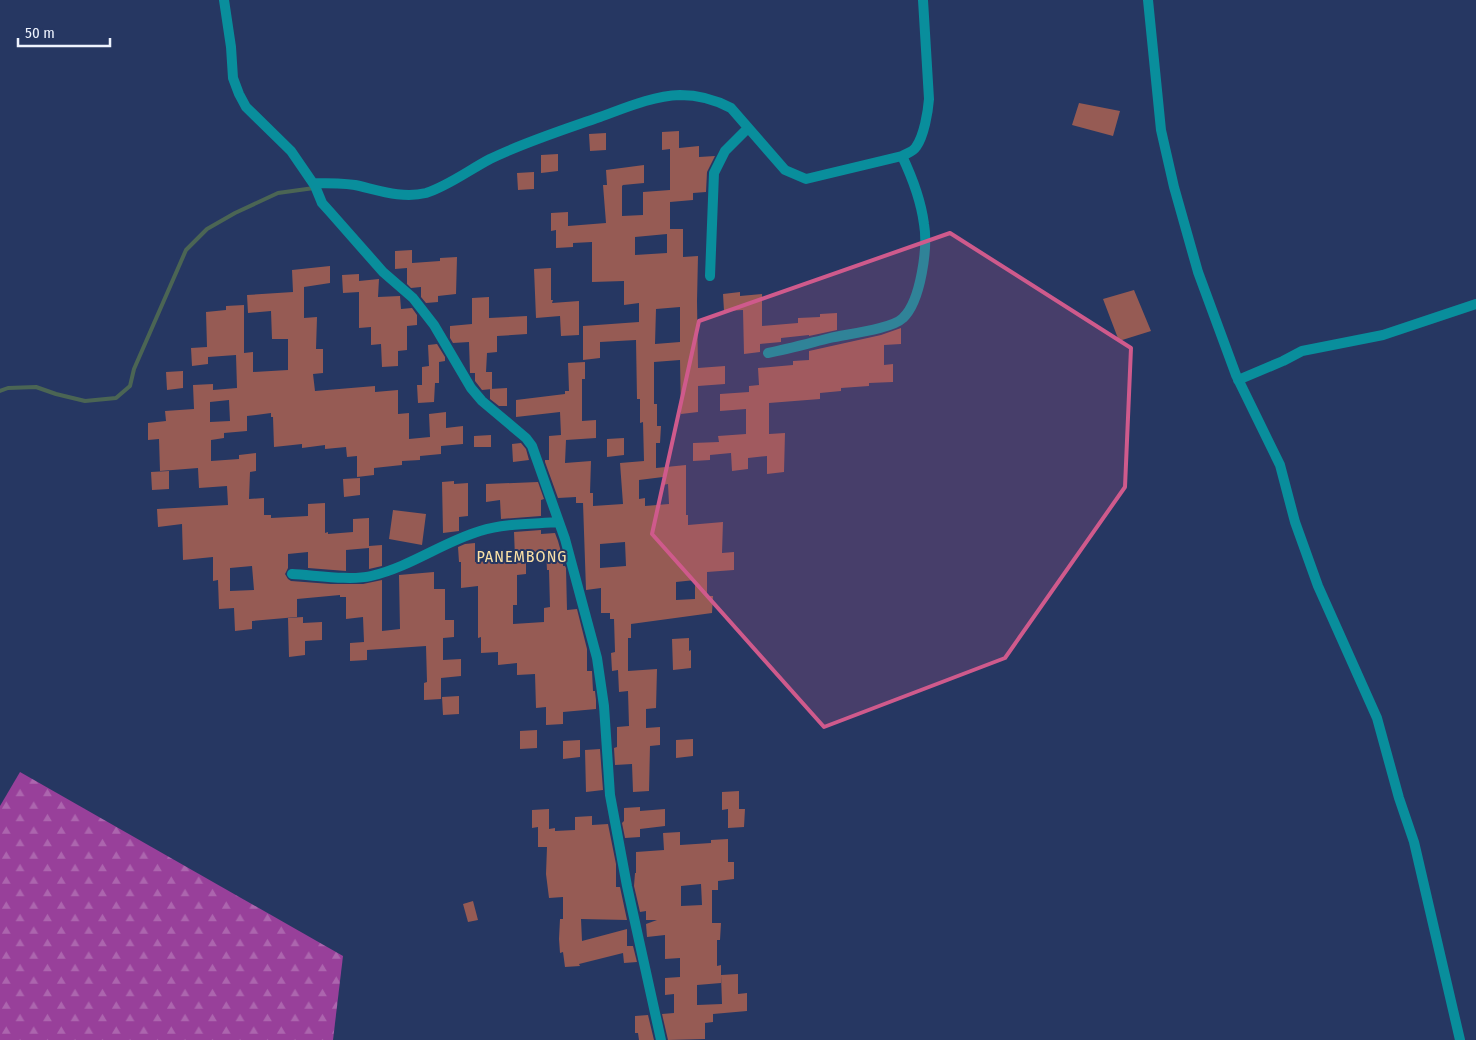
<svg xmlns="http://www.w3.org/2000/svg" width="1476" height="1040" font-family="'Fira Sans Condensed',sans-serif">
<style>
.forest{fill:url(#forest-firs)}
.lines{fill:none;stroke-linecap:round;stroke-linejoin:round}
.stream{stroke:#4b6554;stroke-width:4}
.building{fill:#965b54;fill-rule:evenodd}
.street{stroke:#098e9c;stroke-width:10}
.marked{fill:#cf5a8c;fill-opacity:0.2;stroke:#cf5a8c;stroke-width:4;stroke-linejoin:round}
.labels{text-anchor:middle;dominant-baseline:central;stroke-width:4;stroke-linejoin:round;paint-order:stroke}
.quarter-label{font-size:16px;letter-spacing:1px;fill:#fbe1a6;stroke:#263762}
</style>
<defs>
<pattern id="forest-firs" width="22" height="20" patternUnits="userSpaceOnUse" patternTransform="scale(1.25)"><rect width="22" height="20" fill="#98409a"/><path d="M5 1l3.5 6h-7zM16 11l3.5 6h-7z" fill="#ac65ae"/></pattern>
</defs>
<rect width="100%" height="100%" fill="#263762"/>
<path class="forest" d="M20 772 343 956 333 1040H0V806Z"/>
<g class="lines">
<path class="stream" d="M0 391 8 388 36 387 56 394 85 401 116 398 130 386 134 369 186 250 207 229 235 213 278 193 314 188"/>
</g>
<path class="building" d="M1079 103 1120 111 1113 136 1072 125Z
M679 131V148L699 146V157L715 156 707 172 706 192 693 193V200L670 202V229H683V257L698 256 697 301 698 368 725 366V384L698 386V412L681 414 680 360 654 362V404H657V426H661L660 443H656V468L686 465V515H688V525L723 522 722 553 734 552V570L707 572V596H713L712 613 631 624V638H628V671L657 669 656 708 646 709V728L660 727V745L650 746 649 791 633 792 632 764 615 765 614 748 617 747V727L629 726 628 691 619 692 618 670 612 671 611 653 615 652 614 619H610V613H601V588L586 590 583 503H576V497L558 498 545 462V460H549V436L561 435 560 412 516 417V400L565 394V391H569L568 363 585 362V379H582V421L596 420V438L566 440 565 463 591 461 590 493H593V506L623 504 620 463 644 461 643 422 640 423V399H637L636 340 600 342V358L583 360V326L639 322V303L624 305V281L592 282V242L573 243V247L556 248V230L551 231V213L568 212V226L606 223 603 185H607L606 170 644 165V183L623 185 622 186V216L643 215V192L670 190V149L662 150V132ZM667 234V253L635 255V237ZM680 307V342L655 344 656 309ZM663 477V485L668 484 669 504 645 506V498L639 499V480ZM625 542 626 566 600 568V544ZM695 580V599L676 600V582Z
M606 133V150L590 151 589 134Z
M558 154V171L541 173V155Z
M534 172V189L518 190 517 173Z
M412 250V263L440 261V258L457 257 456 294 438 296V302L426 303 421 297V287L411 288 407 284V268L395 269V251Z
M330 266V283L304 287V318L317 317 316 349H323V373L313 374 315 391 375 386V392L398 390V414L409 413V439L430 437 429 414 446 412V428L463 426V444L441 446V454L420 456V460L402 461V465L374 468V475L357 477V456L347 457 346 447 325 449V445L302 448V444L274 447 273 417H271V413L247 416V431L224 433V438L211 440V461L239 459V455L256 453V471L250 472 249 499 264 498V515H271V518L308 516V504L325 503V533L328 532V534L353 532V519L369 518V546L382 545V566L369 569V548L346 550V571L308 568V552L288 554V568L285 574 288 579 291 581 331 584H363L382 580V631L400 629 399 575 434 572V589H445V620H454V637L443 638V660L461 659V676L441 678V699L424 700V683L427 682 426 646 367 650V660L350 661V643L364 642 363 617 346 619V597H340V595L297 599V617L252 621V629L235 631 234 608 219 609 218 580 213 581V557L183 560 182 524 158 527 157 509 228 505 227 486 199 488 198 468 160 471 159 439 148 440V423L166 421 165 411 194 409 193 385 213 384V390L237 388 236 355 208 357V364L192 366 191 348 207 347 206 312 226 310V306L244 305V353L253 352V372L288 370V339H272L271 311 248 313 247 295 293 292 292 270ZM229 400 230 421 210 422V402ZM252 566 254 590 230 591V568Z
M551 268V300H553L552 303 579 301V335L561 336 560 316 536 318 534 269Z
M359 274V281L379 279 378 297 400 296 401 309 412 308 417 315V325L407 326V350L398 351V366L382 367 381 344 371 345V327L359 328V292L343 293 342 275Z
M1134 290 1151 331 1119 341 1103 299Z
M740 292V296L762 294V326L798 323V318L820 317V314L837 313V330L809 336V335L781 338V342L760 344V352L744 354 743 310 724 311 723 294Z
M489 297V318L527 316V334L497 336V352L487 353 486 372H492V389L482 390 475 381V373H470L469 342 453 343 450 338V326L472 324V298Z
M901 328V344L884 345V365L893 364V382L869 383V386L841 388V391L820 393V399L769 403V434L785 433 784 472 767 474V456L748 458V469L732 471 731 453 710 455V460L693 461V443L719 442 718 436 746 434V409L720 411V394L749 392V386L759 385 758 368 793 365V361L809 360V351L881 335Z
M437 344 445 357V361L439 362V383H435L434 402 418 403 417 385H422V367L429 366 428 345Z
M183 371V388L167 390 166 372Z
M507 388V406H499L490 399V389Z
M491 435V447H474V436Z
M624 438V455L607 457V439Z
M521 443 526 449 529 460 513 462 512 444Z
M169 471V489L152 490 151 472Z
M360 478V495L344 497 343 479Z
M454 481V484L468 483V516L459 517V531L443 533 442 482Z
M538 482 544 499 541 500V516L501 519 500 500 486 502V484Z
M393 510 426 514 422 545 389 539Z
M541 530V534L555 533 558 541 563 559V566H565L566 568 567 610 577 609 587 649V671H592L593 691H595L596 700V709L563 712V724L546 725V707L536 708 535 674 517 675V663L498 665V652L481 653V637L478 638V586L461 588V562H459L458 547 465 544 475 543V562L509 560 508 558H515L514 532ZM546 551 547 570H549L550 607 544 608V622L513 624V605H517V575L526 574V553Z
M303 617V623L322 622V640L305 641V655L289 657 288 618Z
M689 638V651L691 650V668L673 670 672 639Z
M459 696V714L443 715 442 697Z
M537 730V748L520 749V731Z
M693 739V756L676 758V740Z
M580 740V757L563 759V741Z
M600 749 603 790 586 792 585 750Z
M739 791V809H745L744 827 728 828V809L722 810V792Z
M640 807V811L665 809V826L640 829V837L625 838 622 823 624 821V808Z
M549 809V829L555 828V831L575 830V817L592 816V825L608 824 616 864V887H620L627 920 581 919 582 941 627 929V946H633L637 962 624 963 623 953 579 964 580 966 565 967 563 952 560 953 559 939 560 919H563V897L549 898 546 874 547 847H538V827L532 828V810Z
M680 832V845L711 843V840L728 839V862H734V879L718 881V890H712V923H721L720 940H717V966L721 965V983L697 985V1005L722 1004 721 975 738 974V994L747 993V1011L713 1014V1022L705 1023V1039L668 1040 662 1014 674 1013V994L665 995V978L680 977V958L665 959V935L647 937 646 924 657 920H646V911L640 912 634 886 635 873H636V852L664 850 663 833ZM701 884 702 905 681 906V886Z
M473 901 478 920 468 922 463 904Z
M648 1015 654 1040H639L638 1033H635V1016Z"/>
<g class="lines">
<path class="street" d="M224 0 231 47 233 78 239 94 246 107 291 151 315 186 322 203 331 213 383 272 413 298 434 325 471 388 482 401 526 438 532 446 565 539 597 658 604 706 610 795 627 886 661 1040
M1148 0 1161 130 1174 187 1198 272 1236 375 1280 465 1295 522 1318 586 1377 718 1399 798 1414 842 1460 1040
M313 183C327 183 341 183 355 185 378 190 402 199 426 193 448 186 469 170 490 159 525 142 563 130 600 117 625 108 652 96 680 95 697 95 716 100 731 108L785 170 806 179 902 156C907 153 913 152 916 147 924 136 928 112 929 99L923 0
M710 276 714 173 725 151 748 128
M768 353C789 349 810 343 830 338 847 334 892 329 903 318 921 301 928 247 924 224 921 201 912 177 902 156
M1238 380 1283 361 1302 351 1383 335 1476 304
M292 574C314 575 350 581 371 576 410 567 443 542 480 531 505 523 533 524 559 522"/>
</g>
<path class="marked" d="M950 233 1131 348 1125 487 1005 658 824 727 652 534 699 321Z"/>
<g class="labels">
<g class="quarter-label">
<text x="522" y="556">PANEMBONG</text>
</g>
</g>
<path d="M18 38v8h92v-8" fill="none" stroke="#eef3fe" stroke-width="2.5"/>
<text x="25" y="38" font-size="15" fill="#eef3fe" stroke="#263762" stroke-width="4" paint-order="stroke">50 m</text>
</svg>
